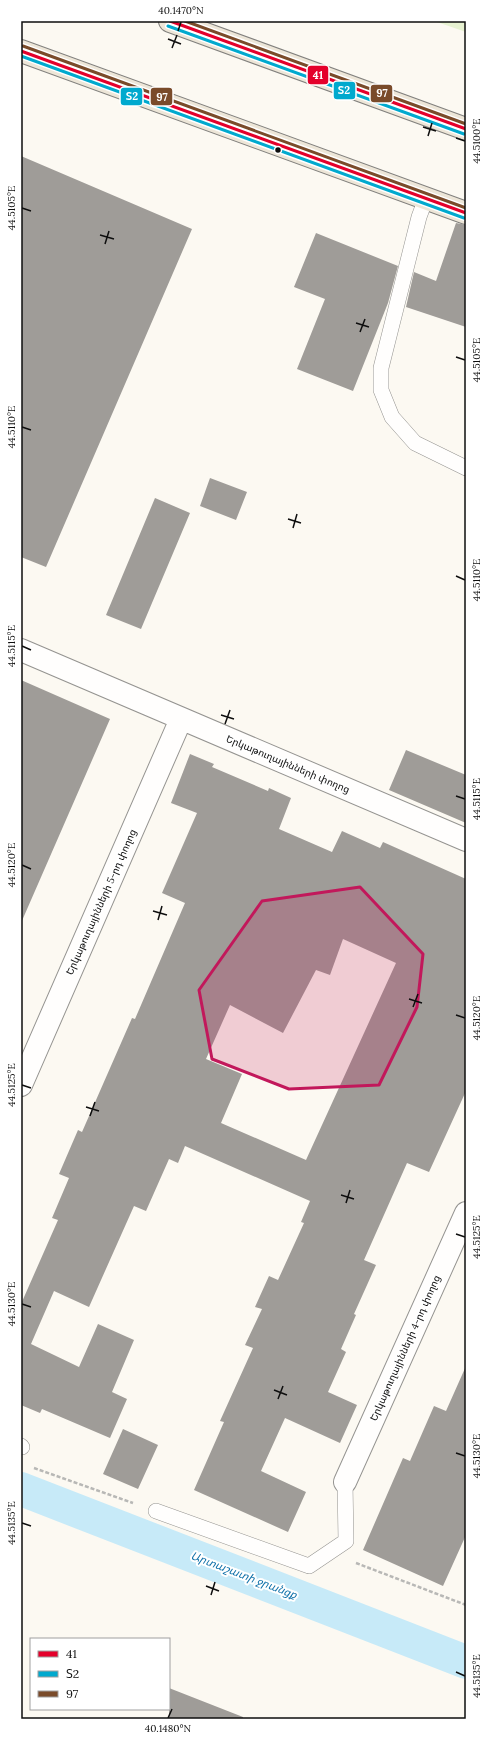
<svg xmlns="http://www.w3.org/2000/svg" width="487" height="1740" font-family="Lora,'Noto Sans Armenian',serif">
<style>
.green{fill:#e7f2d1}
.lines{fill:none;stroke-linecap:round;stroke-linejoin:round}
.canal{stroke:#c7eaf8;stroke-width:34}
.building{fill:#9f9c98;fill-rule:evenodd}
.service-casing{stroke:#959491;stroke-width:16}
.minor-casing{stroke:#959491;stroke-width:24}
.primary-casing{stroke:#82817e;stroke-width:24}
.path{stroke:#b8b8b6;stroke-width:2.5;stroke-dasharray:4 2;stroke-linecap:butt}
.service{stroke:#fffefd;stroke-width:15}
.minor{stroke:#fffefd;stroke-width:22}
.primary{stroke:#ede6d8;stroke-width:22}
.bus-1-casing{stroke:#fff;stroke-width:6}
.bus-2-casing{stroke:#fff;stroke-width:6}
.bus-3-casing{stroke:#fff;stroke-width:6}
.bus-1{stroke:#e4002b;stroke-width:3}
.bus-2{stroke:#00a9ce;stroke-width:3}
.bus-3{stroke:#7a4b2a;stroke-width:3}
.marked{fill:#c2185b;fill-opacity:0.2;stroke:#c2185b;stroke-width:3;stroke-linejoin:round}
.ticks{fill:none;stroke:#0e0e0e;stroke-width:1.5}
.bus-dot{fill:#0e0e0e;stroke:#fff;stroke-width:1.5}
.labels{text-anchor:middle;dominant-baseline:central;stroke-width:4;stroke-linejoin:round;paint-order:stroke}
.street-label{font-size:10px;fill:#0e0e0e;stroke:#fff}
.water-label{font-size:11px;font-style:italic;fill:#0e70a9;stroke:#fff}
.line-badge{stroke:#fff;stroke-width:1.5}
.badge-label{font-size:11px;text-anchor:middle;font-weight:bold;fill:#fff}
.neatline{fill:none;stroke:#0e0e0e;stroke-width:1.5}
.ticks-label{font-size:10px;text-anchor:middle;fill:#0e0e0e}
</style>
<rect width="100%" height="100%" fill="#fcf9f2"/>
<path class="green" d="M434 21H466V32Z"/>
<g class="lines">
<path class="canal" d="M21 1489 466 1662"/>
</g>
<path class="building" d="M21 156 192 229 46 567 21 557Z
M456 223 466 225V327L406 307 414 272 436 281Z
M316 233 398 266 388 303 353 391 297 369 325 299 294 287Z
M210 478 247 492 236 520 200 506Z
M155 498 190 513 141 629 106 615Z
M21 680 110 719 21 923Z
M406 750 466 775V823L389 790Z
M190 754 214 764 212 767 268 791 269 788 291 798 279 829 332 852 342 831 380 848 383 842 466 879V1091L429 1172 407 1163 364 1260 376 1265 354 1314 356 1315 341 1349 346 1352 328 1392 357 1405 340 1443 285 1418 261 1471 306 1492 288 1532 194 1490 224 1422 220 1421 253 1348 245 1345 262 1309 255 1307 269 1276 278 1280 304 1223 301 1222 310 1201 185 1146 178 1163 169 1159 146 1211 134 1206 89 1307 54 1291 31 1344 79 1367 98 1324 134 1340 112 1392 127 1399 110 1438 42 1409 40 1413 21 1405V1304L58 1220 52 1218 69 1178 59 1174 78 1130 82 1132 132 1018 135 1019 185 903 162 893 197 813 171 803ZM343 939 396 963 306 1160 221 1123 242 1074 206 1059 230 1005 283 1033 316 970 330 975Z
M466 1366V1535L443 1586 363 1550 403 1458 410 1461 434 1406 446 1411Z
M123 1429 158 1445 138 1489 103 1474Z
M169 1688 243 1717V1719H169Z"/>
<g class="lines">
<defs>
<path id="service" d="M426 198 419 217 381 368V390L392 417 415 443 466 468
M21 1446 22 1447
M156 1511 309 1566 346 1541 345 1482"/>
<path id="minor" d="M21 650 466 840
M21 1085 181 719
M345 1482 466 1213"/>
<path id="primary" d="M170 21 466 129
M21 51 466 213"/>
</defs>
<use href="#service" class="service-casing"/>
<use href="#minor" class="minor-casing"/>
<use href="#primary" class="primary-casing"/>
<path class="path" d="M34 1468 133 1503
M356 1563 466 1605"/>
<use href="#service" class="service"/>
<use href="#minor" class="minor"/>
<use href="#primary" class="primary"/>
<defs>
<path id="bus-1" d="M170 21 466 129
M21 51 466 213"/>
<path id="bus-2" d="M168 26 464 134
M21 56 464 218"/>
<path id="bus-3" d="M185 21 466 124
M23 46 466 208"/>
</defs>
<use href="#bus-1" class="bus-1-casing"/>
<use href="#bus-2" class="bus-2-casing"/>
<use href="#bus-3" class="bus-3-casing"/>
<use href="#bus-1" class="bus-1"/>
<use href="#bus-2" class="bus-2"/>
<use href="#bus-3" class="bus-3"/>
</g>
<path class="marked" d="M360 887 423 954 417 1007 379 1085 289 1089 212 1059 199 990 262 901Z"/>
<path class="ticks" d="M178 31 181 22M168 39 181 44M172 48 177 35M423 127 436 131M428 136 432 123M456 138 465 141M22 208 31 211M100 235 114 239M105 244 109 231M356 323 369 327M360 332 365 319M456 357 465 360M22 427 31 430M288 519 301 523M293 528 297 514M456 576 465 580M22 646 31 650M221 715 234 719M225 724 230 710M456 796 465 799M22 865 31 869M153 911 167 915M158 920 162 906M409 999 422 1003M413 1007 418 994M456 1015 465 1018M22 1085 31 1088M86 1107 99 1111M90 1116 95 1102M341 1195 354 1199M346 1203 350 1190M456 1234 465 1237M22 1304 31 1307M274 1390 287 1395M278 1399 283 1386M456 1453 465 1456M22 1523 31 1526M206 1586 219 1591M211 1595 215 1582M456 1672 465 1676M168 1718 172 1709"/>
<circle class="bus-dot" cx="278" cy="150" r="3.5"/>
<g class="labels">
<g class="street-label">
<text transform="translate(288 764) rotate(23)">Երկաթուղայինների փողոց</text>
<text transform="translate(101 902) rotate(-66)">Երկաթուղայինների 5-րդ փողոց</text>
<text transform="translate(405 1348) rotate(-66)">Երկաթուղայինների 4-րդ փողոց</text>
</g>
<g class="water-label">
<text transform="translate(244 1575) rotate(21)">Արտաշատի ջրանցք</text>
</g>
</g>
<g class="line-badge">
<rect x="307" y="65" width="22" height="20" rx="4" fill="#e4002b"/>
<rect x="333" y="81" width="23" height="19" rx="4" fill="#00a9ce"/>
<rect x="370" y="84" width="23" height="19" rx="4" fill="#7a4b2a"/>
<rect x="120" y="87" width="23" height="19" rx="4" fill="#00a9ce"/>
<rect x="150" y="87" width="23" height="19" rx="4" fill="#7a4b2a"/>
</g>
<g class="badge-label">
<text x="318" y="79">41</text>
<text x="344" y="94">Տ2</text>
<text x="382" y="97">97</text>
<text x="132" y="100">Տ2</text>
<text x="162" y="101">97</text>
</g>
<rect width="487" height="1740" fill="none" stroke="#ffffff" stroke-width="44"/>
<rect x="30" y="1638" width="140" height="72" fill="#ffffff" stroke="#9f9f9f"/>
<rect x="38" y="1651" width="20" height="6" fill="#e4002b" stroke="#9f9f9f"/>
<text x="66" y="1658" font-size="12" fill="#0e0e0e">41</text>
<rect x="38" y="1671" width="20" height="6" fill="#00a9ce" stroke="#9f9f9f"/>
<text x="66" y="1678" font-size="12" fill="#0e0e0e">Տ2</text>
<rect x="38" y="1691" width="20" height="6" fill="#7a4b2a" stroke="#9f9f9f"/>
<text x="66" y="1698" font-size="12" fill="#0e0e0e">97</text>
<rect x="22" y="22" width="443" height="1696" class="neatline"/>
<g class="ticks-label">
<text x="181" y="14">40.1470°N</text>
<text transform="translate(476 141) rotate(-90)" y="4">44.5100°E</text>
<text transform="translate(11 208) rotate(-90)" y="4">44.5105°E</text>
<text transform="translate(476 360) rotate(-90)" y="4">44.5105°E</text>
<text transform="translate(11 427) rotate(-90)" y="4">44.5110°E</text>
<text transform="translate(476 580) rotate(-90)" y="4">44.5110°E</text>
<text transform="translate(11 646) rotate(-90)" y="4">44.5115°E</text>
<text transform="translate(476 799) rotate(-90)" y="4">44.5115°E</text>
<text transform="translate(11 865) rotate(-90)" y="4">44.5120°E</text>
<text transform="translate(476 1018) rotate(-90)" y="4">44.5120°E</text>
<text transform="translate(11 1085) rotate(-90)" y="4">44.5125°E</text>
<text transform="translate(476 1237) rotate(-90)" y="4">44.5125°E</text>
<text transform="translate(11 1304) rotate(-90)" y="4">44.5130°E</text>
<text transform="translate(476 1456) rotate(-90)" y="4">44.5130°E</text>
<text transform="translate(11 1523) rotate(-90)" y="4">44.5135°E</text>
<text transform="translate(476 1676) rotate(-90)" y="4">44.5135°E</text>
<text x="168" y="1732">40.1480°N</text>
</g>
</svg>
